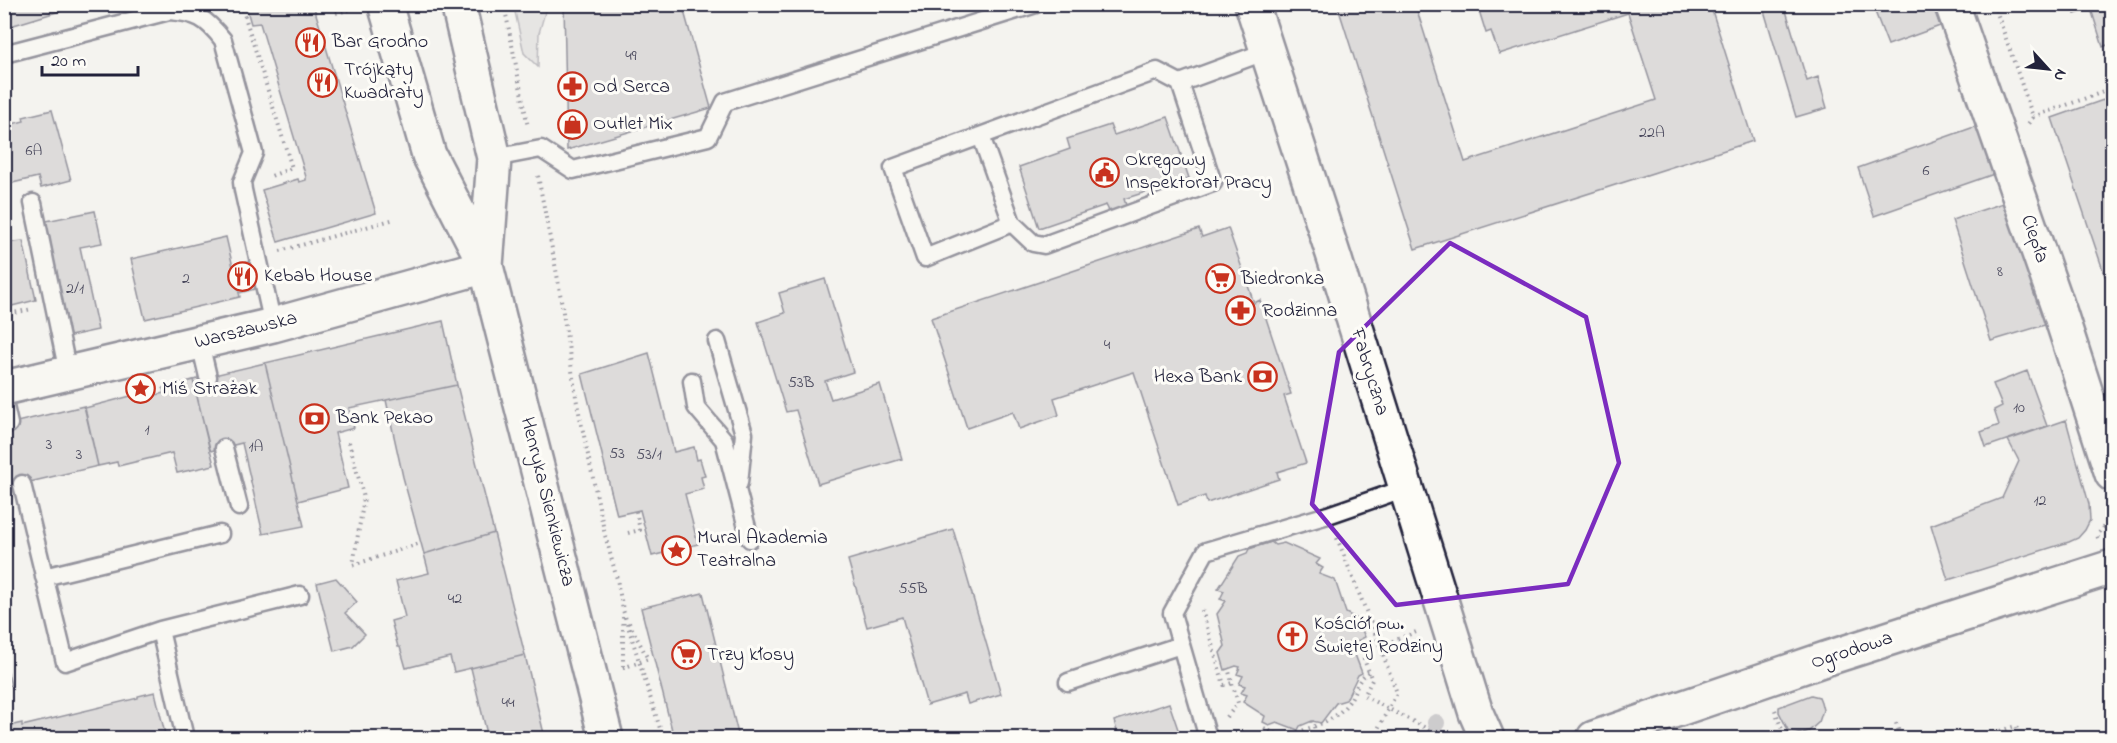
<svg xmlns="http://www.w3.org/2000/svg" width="2117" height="743" font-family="'Indie Flower',sans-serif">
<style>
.green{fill:#d5d4d5;stroke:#7c7b88;stroke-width:1.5}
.building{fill:#c0bfc2;stroke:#22223b;stroke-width:1.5}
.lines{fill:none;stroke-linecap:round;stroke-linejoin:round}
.lane-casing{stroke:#22223b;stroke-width:21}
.street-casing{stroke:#22223b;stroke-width:38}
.secondary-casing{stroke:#22223b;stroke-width:38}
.path{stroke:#22223b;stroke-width:4;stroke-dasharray:1.5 4.5;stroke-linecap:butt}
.lane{stroke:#fdfcf7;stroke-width:16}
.street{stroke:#fdfcf7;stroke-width:33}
.secondary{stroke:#fdfcf7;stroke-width:33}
.tree{fill:#9e9da5}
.marked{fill:none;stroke:#7b2cbf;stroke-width:4.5;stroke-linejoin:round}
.labels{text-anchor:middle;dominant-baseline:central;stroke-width:6;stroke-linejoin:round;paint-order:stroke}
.number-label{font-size:16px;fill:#4a495d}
.poi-label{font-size:20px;fill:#22223b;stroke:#fdfcf7;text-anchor:start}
.street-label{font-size:20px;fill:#22223b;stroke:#fdfcf7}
</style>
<rect width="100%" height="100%" fill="#f4f3ef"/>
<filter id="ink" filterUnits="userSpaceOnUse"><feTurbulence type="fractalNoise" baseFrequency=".0167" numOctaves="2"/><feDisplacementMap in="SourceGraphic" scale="12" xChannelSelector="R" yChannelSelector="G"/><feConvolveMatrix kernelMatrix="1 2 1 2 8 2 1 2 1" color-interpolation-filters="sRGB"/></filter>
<g filter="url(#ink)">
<path class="green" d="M516 5H547L539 33 538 67 524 53 515 12Z"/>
<path class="building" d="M4 4H83L4 28Z
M254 4H313L376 213 278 242 262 190 298 179 299 182 306 180V177L260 23 251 24 247 10Z
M564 4H682L711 108 567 150Z
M1337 4H1415L1465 162 1656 100 1628 13 1499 54 1491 31 1486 33 1477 4H1710L1753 141 1415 249Z
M1762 4H1784L1807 81 1818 77 1827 108 1796 117Z
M1872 4H1932L1940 26 1888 45Z
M2072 4H2112V43L2103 47 2091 9 2075 14Z
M2109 98 2112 109V273L2105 276 2052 118Z
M52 110 71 180 41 188 38 177 4 185V126L24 121 23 117Z
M1168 117 1189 178 1124 199 1127 208 1110 213 1106 205 1039 228 1019 167 1070 149 1067 139 1110 125 1114 135Z
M1977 126 1994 174 1874 216 1858 168Z
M2009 201 2048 324 1991 341 1952 220Z
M95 211 102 243 80 247 98 330 70 336 46 221Z
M1228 228 1254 303 1260 300 1291 394 1284 396 1306 463 1277 472 1279 479 1207 503 1205 496 1178 505 1134 372 1054 398 1059 415 1019 429 1013 412 967 428 931 318 1199 229 1202 237Z
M226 237 240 297 145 319 131 259Z
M23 241 36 300 4 308V243Z
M253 261 259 288 239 293 233 265Z
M825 279 853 372 825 381 831 399 880 384 902 459 818 484 796 410 786 412 758 322 785 313 779 293Z
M443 321 457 385 349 408 354 428 335 433 348 488 298 501 265 363Z
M649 353 674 452 694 447 697 460 700 459 705 476 701 477 704 489 685 494 698 544 652 556 640 510 617 515 582 374Z
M265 363 304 526 263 534 242 443 210 451 193 380Z
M2027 371 2047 426 1986 447 1981 432 1999 425 1994 410 2002 406 1993 384Z
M193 380 214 465 177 473 172 453 118 466 117 462 98 466 85 408 146 392 148 397 164 393 163 388Z
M457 385 494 533 424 554 403 477 386 400Z
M84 406 98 466 4 488V425Z
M2066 420 2089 504 2090 520 2085 530 2078 538 2069 542 1948 580 1931 525 2002 498 2019 461 2008 440Z
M953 529 1001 694 968 704 965 694 927 705 902 617 867 627 848 560Z
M494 533 525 655 454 672 450 657 406 668 400 647H398L391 621 405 617 396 581 429 573 424 554Z
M1271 542 1275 545 1284 543 1320 559 1316 564 1323 568 1319 574 1335 580 1346 613 1357 619 1365 637 1351 644 1362 673 1358 675 1346 700 1336 703 1321 723 1312 721 1300 726 1298 730 1277 722 1269 725 1263 722 1265 716 1243 702 1247 695 1241 693 1245 686 1239 684 1243 676 1237 674 1240 667 1236 666 1225 670 1220 653 1225 646 1217 614 1226 601 1220 599 1224 591 1218 589 1239 556 1247 553 1249 549Z
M336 578 357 602 345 613 365 634 353 646 334 651 317 583Z
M703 593 739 738H674L641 608Z
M525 655 545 738H488L471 668Z
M4 658 11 685 4 687Z
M155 692 166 738H8L5 727 22 723V726L138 698V696Z
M1811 695 1819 697 1821 702 1823 710 1819 722 1809 731 1791 736 1779 712V707Z
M1169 703 1181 738H1119L1114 721Z"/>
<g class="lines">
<defs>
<path id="lane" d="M4 54 169 11C197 13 206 18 223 40L254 153 242 182 243 190 273 325
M981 136 1012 223 925 258 893 168 1157 71 1180 83 1267 51
M494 158 541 149 573 170 708 137 725 102 1036 4
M33 203 68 373
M1012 223 1033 243 1044 245 1213 183 1180 83
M717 341 744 434 739 483
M200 343 208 377
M692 381 696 407 724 440 750 539
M4 402 9 424
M224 448 239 507
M22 484 65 662 160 630 300 595
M44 577 220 534
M160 630 185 738
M1181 645 1208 738
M1068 682 1181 645 1172 613 1206 551 1328 515 1406 488"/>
<path id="street" d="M1252 4 1335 260 1476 713 1487 738
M1952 4 2060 313 2112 474
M1594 738 1825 659 2112 567"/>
<path id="secondary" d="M385 4 429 155 486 266 606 738
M458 4 494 158 486 266
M4 388 273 325 486 266"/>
</defs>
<use href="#lane" class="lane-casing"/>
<use href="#street" class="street-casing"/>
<use href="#secondary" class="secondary-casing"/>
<path class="path" d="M241 4 292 168 271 176
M504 4 528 127
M1994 4 2033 117 2028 124
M336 13 353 9
M2033 117 2112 89
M538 176 558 280 577 403 605 535 617 579 623 610 663 738
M280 251 395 219
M4 315 32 309
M349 442 364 498 353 565 421 543
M490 520 494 519
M628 533 640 530 636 511
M1337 538 1380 646
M2098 538 2097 535C2106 526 2109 517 2106 504
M1202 610 1224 685 1232 683
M623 617V666
M1357 641 1372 680 1364 696 1445 738
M623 668 648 659 627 619
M1775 710 1785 738
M1227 717 1238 703 1228 668
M1312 721 1318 738
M1896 723 1901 738
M1264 728 1282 737C1305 729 1333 724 1348 703 1357 691 1355 681 1369 672
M1373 738 1397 693 1380 646 1416 632
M1977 738 2016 726 2020 738"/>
<use href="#lane" class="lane"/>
<use href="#street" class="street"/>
<use href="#secondary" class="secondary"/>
</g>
<circle class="tree" cx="1436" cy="723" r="9"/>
</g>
<path d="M0 0H2117V743H0ZM1450 243 1586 317 1619 463 1568 584 1396 605 1312 504 1339 352Z" fill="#f4f3ef" fill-opacity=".55" fill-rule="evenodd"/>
<path class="marked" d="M1450 243 1586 317 1619 463 1568 584 1396 605 1312 504 1339 352Z"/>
<defs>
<symbol id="restaurant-ring" viewBox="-11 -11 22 22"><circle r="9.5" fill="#fdfcf7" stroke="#c8321e" stroke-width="1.5"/><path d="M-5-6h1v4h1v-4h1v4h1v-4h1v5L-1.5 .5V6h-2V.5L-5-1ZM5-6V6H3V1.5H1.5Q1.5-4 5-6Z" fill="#c8321e"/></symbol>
<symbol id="pharmacy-ring" viewBox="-11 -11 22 22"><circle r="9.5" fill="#fdfcf7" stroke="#c8321e" stroke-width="1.5"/><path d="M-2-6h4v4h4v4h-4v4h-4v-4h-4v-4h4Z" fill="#c8321e"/></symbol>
<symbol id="shop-ring" viewBox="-11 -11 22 22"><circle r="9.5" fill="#fdfcf7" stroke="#c8321e" stroke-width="1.5"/><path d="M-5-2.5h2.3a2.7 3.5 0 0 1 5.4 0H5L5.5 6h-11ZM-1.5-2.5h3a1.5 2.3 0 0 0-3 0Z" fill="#c8321e"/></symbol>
<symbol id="civic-ring" viewBox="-11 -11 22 22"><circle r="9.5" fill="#fdfcf7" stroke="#c8321e" stroke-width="1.5"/><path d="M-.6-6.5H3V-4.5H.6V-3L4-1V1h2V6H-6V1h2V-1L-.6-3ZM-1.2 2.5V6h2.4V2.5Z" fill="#c8321e"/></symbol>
<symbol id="supermarket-ring" viewBox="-11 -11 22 22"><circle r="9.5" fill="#fdfcf7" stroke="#c8321e" stroke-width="1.5"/><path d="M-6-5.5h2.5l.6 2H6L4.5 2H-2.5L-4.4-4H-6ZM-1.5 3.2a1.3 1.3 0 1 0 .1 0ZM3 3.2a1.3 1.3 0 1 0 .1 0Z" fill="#c8321e"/></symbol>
<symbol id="bank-ring" viewBox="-11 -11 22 22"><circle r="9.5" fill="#fdfcf7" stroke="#c8321e" stroke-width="1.5"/><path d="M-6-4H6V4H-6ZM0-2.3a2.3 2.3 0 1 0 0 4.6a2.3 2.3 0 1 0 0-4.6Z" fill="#c8321e"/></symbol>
<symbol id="sight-ring" viewBox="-11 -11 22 22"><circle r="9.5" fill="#fdfcf7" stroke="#c8321e" stroke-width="1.5"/><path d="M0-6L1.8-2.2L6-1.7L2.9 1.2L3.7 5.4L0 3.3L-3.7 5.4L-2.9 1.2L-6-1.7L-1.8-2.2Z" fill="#c8321e"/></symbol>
<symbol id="church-ring" viewBox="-11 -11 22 22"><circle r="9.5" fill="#fdfcf7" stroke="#c8321e" stroke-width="1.5"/><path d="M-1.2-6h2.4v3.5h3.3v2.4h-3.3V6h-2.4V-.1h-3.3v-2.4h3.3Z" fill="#c8321e"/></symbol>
</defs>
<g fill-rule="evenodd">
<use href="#restaurant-ring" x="294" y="26" width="33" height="33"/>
<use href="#restaurant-ring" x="306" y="66" width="33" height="33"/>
<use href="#pharmacy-ring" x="556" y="70" width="33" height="33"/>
<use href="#shop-ring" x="556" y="108" width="33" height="33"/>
<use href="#civic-ring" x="1088" y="156" width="33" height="33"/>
<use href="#restaurant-ring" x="226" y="260" width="33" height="33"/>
<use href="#supermarket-ring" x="1204" y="262" width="33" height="33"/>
<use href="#pharmacy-ring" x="1224" y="294" width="33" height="33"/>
<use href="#bank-ring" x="1246" y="360" width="33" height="33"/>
<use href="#sight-ring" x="124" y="372" width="33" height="33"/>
<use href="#bank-ring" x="298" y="402" width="33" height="33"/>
<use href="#sight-ring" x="660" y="534" width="33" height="33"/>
<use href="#church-ring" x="1276" y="620" width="33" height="33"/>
<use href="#supermarket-ring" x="670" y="638" width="33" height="33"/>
</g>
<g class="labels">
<g class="number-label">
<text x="631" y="56">49</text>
<text x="1652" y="133">22A</text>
<text x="34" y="151">6A</text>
<text x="1926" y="171">6</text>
<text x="2000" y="272">8</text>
<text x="186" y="279">2</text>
<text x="75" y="289">2/1</text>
<text x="1107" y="345">4</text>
<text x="801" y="383">53B</text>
<text x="2019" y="408">10</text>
<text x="147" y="430">1</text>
<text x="49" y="445">3</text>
<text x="256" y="447">1A</text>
<text x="617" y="454">53</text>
<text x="79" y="455">3</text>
<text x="649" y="455">53/1</text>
<text x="2040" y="501">12</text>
<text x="913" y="589">55B</text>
<text x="455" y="599">42</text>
<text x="508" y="703">44</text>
</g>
<g class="poi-label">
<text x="332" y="42">Bar Grodno</text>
<text x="344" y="70">Trójkąty<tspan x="344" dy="23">Kwadraty</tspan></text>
<text x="593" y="87">Od Serca</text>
<text x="593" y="124">Outlet Mix</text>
<text x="1125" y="160">Okręgowy<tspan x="1125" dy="23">Inspektorat Pracy</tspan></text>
<text x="264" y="276">Kebab House</text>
<text x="1241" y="279">Biedronka</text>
<text x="1262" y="311">Rodzinna</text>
<text x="1242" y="377" text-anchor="end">Hexa Bank</text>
<text x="162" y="389">Miś Strażak</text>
<text x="336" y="418">Bank Pekao</text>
<text x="697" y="538">Mural Akademia<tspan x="697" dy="23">Teatralna</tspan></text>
<text x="1314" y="624">Kościół pw.<tspan x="1314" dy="23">Świętej Rodziny</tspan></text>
<text x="707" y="655">Trzy kłosy</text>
</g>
<g class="street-label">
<text transform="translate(2034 239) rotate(71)">Ciepła</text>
<text transform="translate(246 331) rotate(-14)">Warszawska</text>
<text transform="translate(1369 372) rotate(73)">Fabryczna</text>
<text transform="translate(547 502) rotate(76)">Henryka Sienkiewicza</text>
<text transform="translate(1852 651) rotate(-18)">Ogrodowa</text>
</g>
</g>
<rect width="2117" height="743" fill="none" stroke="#fdfcf7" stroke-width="24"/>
<rect x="12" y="12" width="2093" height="719" fill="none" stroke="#22223b" stroke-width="2" filter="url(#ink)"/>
<g transform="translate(2048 69) rotate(117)" stroke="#fdfcf7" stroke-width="4.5" paint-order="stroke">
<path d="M0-4.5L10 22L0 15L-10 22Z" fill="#22223b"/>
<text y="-9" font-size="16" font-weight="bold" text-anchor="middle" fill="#22223b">N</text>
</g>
<path d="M42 66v9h96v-9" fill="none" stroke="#22223b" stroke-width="3"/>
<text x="51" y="66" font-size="18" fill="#22223b" stroke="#fdfcf7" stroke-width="4.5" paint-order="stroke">20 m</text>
</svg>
